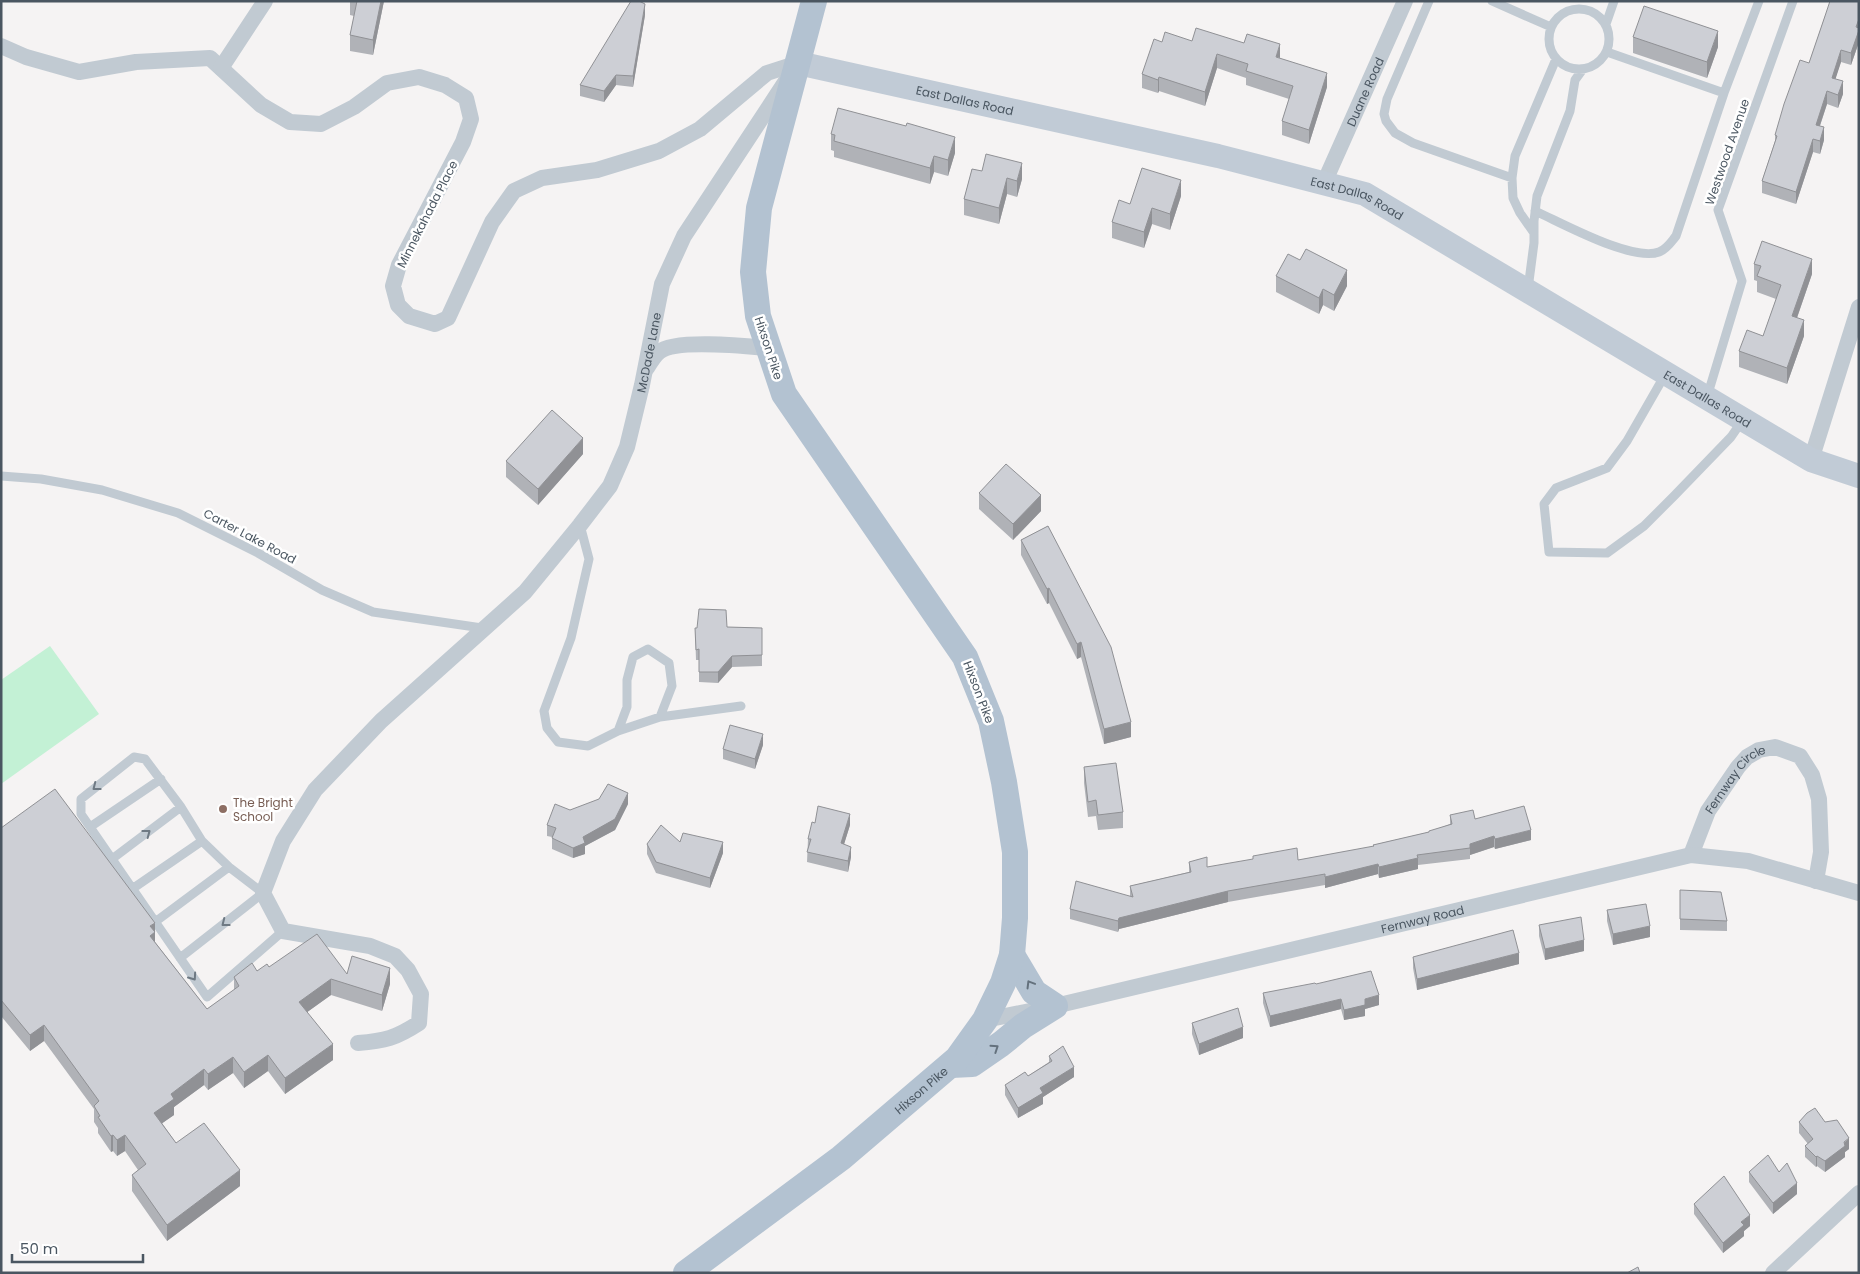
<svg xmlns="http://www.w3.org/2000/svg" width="1860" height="1274" font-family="Poppins,sans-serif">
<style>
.green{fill:#c3f1d5}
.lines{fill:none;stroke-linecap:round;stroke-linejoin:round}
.lane{stroke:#c1cad2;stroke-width:9}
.street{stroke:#c1cad2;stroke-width:16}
.secondary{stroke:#c1cbd6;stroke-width:24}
.primary{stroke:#b3c2d1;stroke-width:26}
.wall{fill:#b0b2b7}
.shaded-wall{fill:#909195}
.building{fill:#cdcfd5;stroke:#909195}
.oneway{stroke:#6e7983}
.oneway2{stroke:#64717d}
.education-dot{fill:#8d6e63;stroke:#fff;stroke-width:2}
.labels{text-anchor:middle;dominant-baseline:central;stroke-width:5;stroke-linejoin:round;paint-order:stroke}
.street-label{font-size:12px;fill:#4a5661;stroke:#fff}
.education-label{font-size:12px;fill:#785e54;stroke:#fff;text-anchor:start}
</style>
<rect width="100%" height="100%" fill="#f5f3f3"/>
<path class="green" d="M50 646 99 714 1 784V680Z"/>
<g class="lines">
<path class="lane" d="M1429 1 1387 99 1384 114 1386 121 1395 133 1413 143 1512 178
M1492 1 1551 27
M1549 39a30 30 0 1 1 60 0a30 30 0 1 1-60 0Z
M1606 24 1614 1
M1607 52 1724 93
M1535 211C1562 223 1632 262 1659 252 1667 249 1671 242 1676 236L1724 93 1759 1
M1534 233 1520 213 1513 198 1512 178 1515 156 1556 59
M1528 289 1534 243V221L1537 196 1570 111 1575 80 1583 69
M1666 373 1627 441 1607 468 1556 488 1544 504 1549 552 1607 553 1644 526 1674 496 1731 437 1742 421
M1707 397 1742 281 1718 210 1793 1
M1 476 41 479 102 490 178 513 258 553 322 590 373 612 482 628
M580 525 589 559 571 638 544 711 547 728 558 742 588 746 618 731 660 717 741 706
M618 731 627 707V680L633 657 648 649 669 663 672 686 660 717
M90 827 161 779
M112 859 181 807
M132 889 202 841
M155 922 229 867
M180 958 263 893 229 867 202 841 181 807 145 759 134 757 81 799V814C123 875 165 936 207 997L283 931"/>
<g class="street">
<path d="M1 46 26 57 79 72 136 62 210 58 261 105 290 122 321 124 354 107 387 83 419 77 445 85 466 98 471 119 463 142 399 265 393 286 398 305 409 316 435 324 448 318 492 222 514 191 542 178 597 170 659 151 700 129 767 73 798 63"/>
<path d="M221 68 265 1"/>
<path id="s1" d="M1324 183 1405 1"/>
<path d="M647 368C650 363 654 356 659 352 674 339 746 346 768 348"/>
<path d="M1811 460 1859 307"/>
<path id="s2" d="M1691 855 1708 811 1738 767 1747 757 1759 750 1775 747 1800 756 1812 775 1819 799 1821 852 1816 881"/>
<path id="s3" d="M985 1020 1055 1006 1691 855 1748 861 1859 893"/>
<path id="s4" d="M358 1043C385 1041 396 1038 419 1023L421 994 408 970 395 956 370 946 283 931 263 893 283 841 315 790 381 721 525 592 580 525 610 486 627 447 642 385 662 284 684 236 786 81"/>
<path d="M1773 1273 1859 1193"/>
</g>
<path class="secondary" id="s5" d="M798 63 1218 156 1365 194 1811 460 1859 476"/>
<g class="primary">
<path d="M951 1065 972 1064 1001 1044 1023 1026 1055 1006 1034 992 1012 955"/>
<path id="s6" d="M686 1273 841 1158 957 1059 985 1020 1003 983 1012 955 1015 918V852L1004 782 991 721 965 657 784 394 758 316 753 272 759 208 814 1"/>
</g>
</g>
<path class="wall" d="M350 1H384L373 55 350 51V35L354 16 350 15Z
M1859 1V42L1851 65 1841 62 1835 79 1843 94 1838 108 1827 104 1820 126 1824 140 1820 154 1813 152 1796 204 1762 193V181L1775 141V135L1809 63 1825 16Z
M645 15 633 87 616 85 604 102 580 96V85Z
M1633 37 1718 47 1707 78 1633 53Z
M1192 41 1327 87 1309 144 1282 135V121L1289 99 1246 85V78L1217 68 1205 106 1159 91 1158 93 1142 88V74L1162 42Z
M831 134 955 153 948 176 934 172 930 184 834 157V151L831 150Z
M972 169 1022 179 1017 197 1007 194 999 224 964 215V199Z
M1181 196 1170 230 1152 224 1144 248 1112 238V222L1130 204Z
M1754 264 1812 274 1797 318 1804 336 1787 384 1739 367V351L1763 336 1776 299 1757 292V281L1754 280Z
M1276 276 1347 286 1334 311 1323 305 1319 314 1276 292Z
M583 454 538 505 506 477V461Z
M979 493 1041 511 1013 540 979 509Z
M1048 526 1131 737 1104 744 1081 657 1077 659 1049 603 1047 604 1021 555V540Z
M727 627 762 628V666L732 667 718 683 699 682V660H696L695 628Z
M763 745 755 769 723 759V749Z
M1084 767 1123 812V828L1098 830 1096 816 1088 817 1084 783Z
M628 804 615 830 585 846V854L573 858 552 849V837L547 836V825L570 810Z
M1450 815 1475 819 1531 840 1495 849 1494 847 1470 855V859L1418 865V869L1379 878 1378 874 1325 888V885L1228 902 1119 929 1118 932 1070 919V909L1130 896V886L1189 872V862L1207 867 1298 860 1373 847V845L1429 832 1450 824Z
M850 825 844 844 851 857 848 872 807 862 808 839Z
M1 828 155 939V942L207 1009 234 990V977L269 967 347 974 390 984 382 1011 331 995 307 1012 333 1060 285 1094 268 1071 244 1088 233 1073 208 1090 204 1085 174 1107V1115L162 1123 176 1143 240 1186 167 1241 132 1191V1175L138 1170 125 1151 117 1156 113 1151 111 1152 98 1133V1128L94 1122V1109L44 1041 30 1051 1 1016Z
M680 842 723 853 710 888 656 873 647 854V844Z
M1680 890 1727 921V931L1680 930Z
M1607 910 1650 937 1613 945 1607 921Z
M1539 925 1584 951 1545 960 1539 936Z
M1413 957 1519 964 1417 990 1413 968Z
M1316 984 1379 1005 1365 1009V1016L1344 1020 1341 1009 1270 1027 1263 1003V993Z
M1192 1023 1243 1038 1199 1055 1192 1034Z
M1049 1056 1074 1077 1043 1097V1104L1018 1118 1005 1095V1085L1028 1076 1049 1062Z
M1799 1122H1825L1849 1149 1845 1152V1157L1825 1172 1817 1166 1816 1167 1805 1157V1146L1808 1144 1799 1133Z
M1749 1172H1779L1797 1194 1773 1214 1749 1182Z
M1694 1204 1750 1226 1744 1231V1236L1723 1253 1694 1214Z"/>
<path class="shaded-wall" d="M381 1H384L373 55V40Z
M645 4V15L633 87V76Z
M1859 19V42L1851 65V53Z
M1718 31V47L1707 78V62Z
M1280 44V58L1276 57Z
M1841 50V62L1832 90V78Z
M1217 54V68L1205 106V92Z
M1327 73V87L1309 144V130Z
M616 75V85L604 102V91Z
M1159 77V91L1158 93V80Z
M1843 81V94L1838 108V95Z
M1827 91V104L1816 137V125Z
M1824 127V140L1820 154V141Z
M955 137V153L948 176V160Z
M1813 139V152L1796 204V192Z
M934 156V172L930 184V168Z
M1022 163V179L1017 197V181Z
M1007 178V194L999 224V208Z
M1181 180V196L1170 230V214Z
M1152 208V224L1144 248V232Z
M1812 259V274L1792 332V316Z
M1347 270V286L1334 311V295Z
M1323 289V305L1319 314V298Z
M1804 320V336L1787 384V368Z
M583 438V454L538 505V489Z
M1041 495V511L1013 540V524Z
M1049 588V603L1047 604V589Z
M1081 642V657L1077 659V644Z
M732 656V667L718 683V672Z
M1131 722V737L1104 744V729Z
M763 734V745L755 769V759Z
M628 793V804L615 830 585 846V854L573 858V848L583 837Z
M850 814V825L841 854V843Z
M1531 830V840L1495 849V839Z
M1494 836V847L1470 855V844Z
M723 842V853L710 888V878Z
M851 847V857L848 872V861Z
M1418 858V869L1379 878V867Z
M1378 864V874L1325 888V877Z
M1228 891V902L1119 929 1118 932V921L1119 918Z
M155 923V948L150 952V926Z
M1650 926V937L1613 945V934Z
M1584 940V951L1545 960V949Z
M1519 953V964L1417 990V979Z
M390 968V984L382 1011V995Z
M331 979V995L299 1018V1002Z
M1379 995V1005L1365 1009V1016L1344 1020V1010L1365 999Z
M1341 999V1009L1270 1027V1016Z
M44 1025V1041L30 1051V1035Z
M1243 1027V1038L1199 1055V1044Z
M333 1044V1060L285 1094V1078Z
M268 1055V1071L244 1088V1072Z
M233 1057V1073L208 1090V1074Z
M1074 1067V1077L1043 1097V1104L1018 1118V1108L1040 1088Z
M204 1069V1085L174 1107V1115L154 1129V1113L171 1094Z
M113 1135V1151L111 1152V1136Z
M125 1135V1151L117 1156V1140Z
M1849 1138V1149L1845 1152V1157L1825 1172V1161Z
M1817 1156V1166L1816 1167V1157Z
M240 1170V1186L167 1241V1225Z
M1797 1183V1194L1773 1214V1203Z
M1750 1215V1226L1744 1231V1236L1723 1253V1243L1741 1222Z"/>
<path class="building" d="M357 1H381L373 40 350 35Z
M631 1H639L645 4 633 76 616 75 604 91 580 85Z
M1830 1H1859V19L1856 27 1859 28V30L1851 53 1841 50 1832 78 1843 81 1838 95 1827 91 1816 125 1824 127 1820 141 1813 139 1796 192 1762 181 1777 136 1775 135 1784 104 1800 60 1809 63 1825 16Z
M1644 6 1718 31 1707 62 1633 37Z
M1196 28 1244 43 1247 34 1280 44 1276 57 1327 73 1309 130 1282 121 1293 86 1246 71 1248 64 1217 54 1205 92 1159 77 1158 80 1142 74 1154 39 1162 42 1165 32 1192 41Z
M838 108 906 126 907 123 955 137 948 160 934 156 930 168 834 141 835 135 831 134Z
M986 154 1022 163 1017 181 1007 178 999 208 964 199 972 169 982 171Z
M1142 168 1181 180 1170 214 1152 208 1144 232 1112 222 1119 200 1130 204Z
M1762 241 1812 259 1792 316 1804 320 1787 368 1739 351 1747 330 1763 336 1781 285 1757 276 1761 266 1754 264Z
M1306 249 1347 270 1334 295 1323 289 1319 298 1276 276 1288 254 1300 260Z
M552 410 583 438 538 489 506 461Z
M1006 464 1041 495 1013 524 979 493Z
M1048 526 1111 647 1131 722 1104 729 1081 642 1077 644 1049 588 1047 589 1021 540Z
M699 609 726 610 727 627 762 628V655L732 656 718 672H699V649L696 650 695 628H697Z
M730 725 763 734 755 759 723 749Z
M1116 763 1123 812 1098 815 1096 800 1088 802 1084 767Z
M608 784 628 793 615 819 583 837 585 843 573 848 552 838 556 828 547 825 555 804 570 810 599 799Z
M55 789 155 923 150 926 155 932 150 936 207 1009 239 986 234 977 252 963 257 971 267 964 269 967 317 934 347 974 352 956 390 968 382 995 331 979 299 1002 333 1044 285 1078 268 1055 244 1072 233 1057 208 1074 204 1069 171 1094 174 1099 154 1113 176 1143 204 1123 240 1170 167 1225 132 1175 146 1164 125 1135 117 1140 113 1135 111 1136 98 1117 100 1116 94 1106 99 1101 44 1025 30 1035 1 1000V828Z
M818 806 850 814 841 843 851 847 848 861 807 852 811 839H808L812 822 815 823Z
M1524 806 1531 830 1495 839 1494 836 1470 844V848L1417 855 1418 858 1379 867 1378 864 1325 877V874L1228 891 1119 918 1118 921 1070 909 1076 881 1133 897 1130 886 1191 872 1189 862 1207 857V867L1253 859V856L1297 848 1298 860 1374 846 1373 845 1429 832V831L1452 824 1450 815 1473 810 1475 819Z
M661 825 680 842 683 833 723 842 710 878 656 862 647 844Z
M1680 890 1721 892 1727 921 1680 919Z
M1646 904 1650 926 1613 934 1607 910Z
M1581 917 1584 940 1545 949 1539 925Z
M1513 930 1519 953 1417 979 1413 957Z
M1371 971 1379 995 1365 999V1005L1344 1010 1341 999 1270 1016 1263 993 1315 983 1316 984Z
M1238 1008 1243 1027 1199 1044 1192 1023Z
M1063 1046 1074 1067 1040 1088 1043 1093 1018 1108 1005 1085 1025 1072 1028 1076 1052 1061 1049 1056Z
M1815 1108 1825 1122 1837 1120 1849 1138 1844 1142 1845 1146 1825 1161 1817 1156 1816 1157 1805 1146 1813 1139 1799 1122 1807 1113Z
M1768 1155 1779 1172 1787 1163 1797 1183 1773 1203 1749 1172Z
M1724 1176 1750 1215 1741 1222 1744 1225 1723 1243 1694 1204Z
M1638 1267 1640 1273H1627Z"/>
<defs><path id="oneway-chevron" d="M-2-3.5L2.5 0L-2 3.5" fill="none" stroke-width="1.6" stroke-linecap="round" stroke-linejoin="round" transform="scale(1.25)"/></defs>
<g class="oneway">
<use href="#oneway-chevron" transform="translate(96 787) rotate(142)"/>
<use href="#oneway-chevron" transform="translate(147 833) rotate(-37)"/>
<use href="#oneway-chevron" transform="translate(225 923) rotate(142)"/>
<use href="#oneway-chevron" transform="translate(193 977) rotate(55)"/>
</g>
<g class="oneway2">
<use href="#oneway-chevron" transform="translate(1030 984) rotate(-121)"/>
<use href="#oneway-chevron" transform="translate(995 1048) rotate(-34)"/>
</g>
<circle class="education-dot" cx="223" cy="809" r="5"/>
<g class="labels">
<g class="street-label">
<text stroke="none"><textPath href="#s1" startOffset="100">Duane Road</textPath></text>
<text stroke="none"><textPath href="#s5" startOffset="171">East Dallas Road</textPath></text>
<text transform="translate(1727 152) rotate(-71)">Westwood Avenue</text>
<text stroke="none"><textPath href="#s5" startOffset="576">East Dallas Road</textPath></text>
<text transform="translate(427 214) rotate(-63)">Minnekahada Place</text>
<text transform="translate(769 348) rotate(72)">Hixson Pike</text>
<text stroke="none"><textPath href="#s4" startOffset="979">McDade Lane</textPath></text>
<text stroke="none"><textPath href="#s5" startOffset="981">East Dallas Road</textPath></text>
<text transform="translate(250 536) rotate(28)">Carter Lake Road</text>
<text transform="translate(979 692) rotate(69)">Hixson Pike</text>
<text stroke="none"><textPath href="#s2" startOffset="90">Fernway Circle</textPath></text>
<text stroke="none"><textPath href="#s3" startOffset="449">Fernway Road</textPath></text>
<text stroke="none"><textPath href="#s6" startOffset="298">Hixson Pike</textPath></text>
</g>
<g class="education-label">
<text x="233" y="802">The Bright<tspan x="233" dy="14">School</tspan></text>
</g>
</g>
<rect width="1860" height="1274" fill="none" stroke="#4a5661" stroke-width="5"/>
<path d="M12 1254v8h131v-8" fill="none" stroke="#4a5661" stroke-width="2.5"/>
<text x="20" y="1254" font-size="15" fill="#4a5661" stroke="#ffffff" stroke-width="4" paint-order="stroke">50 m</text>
</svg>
